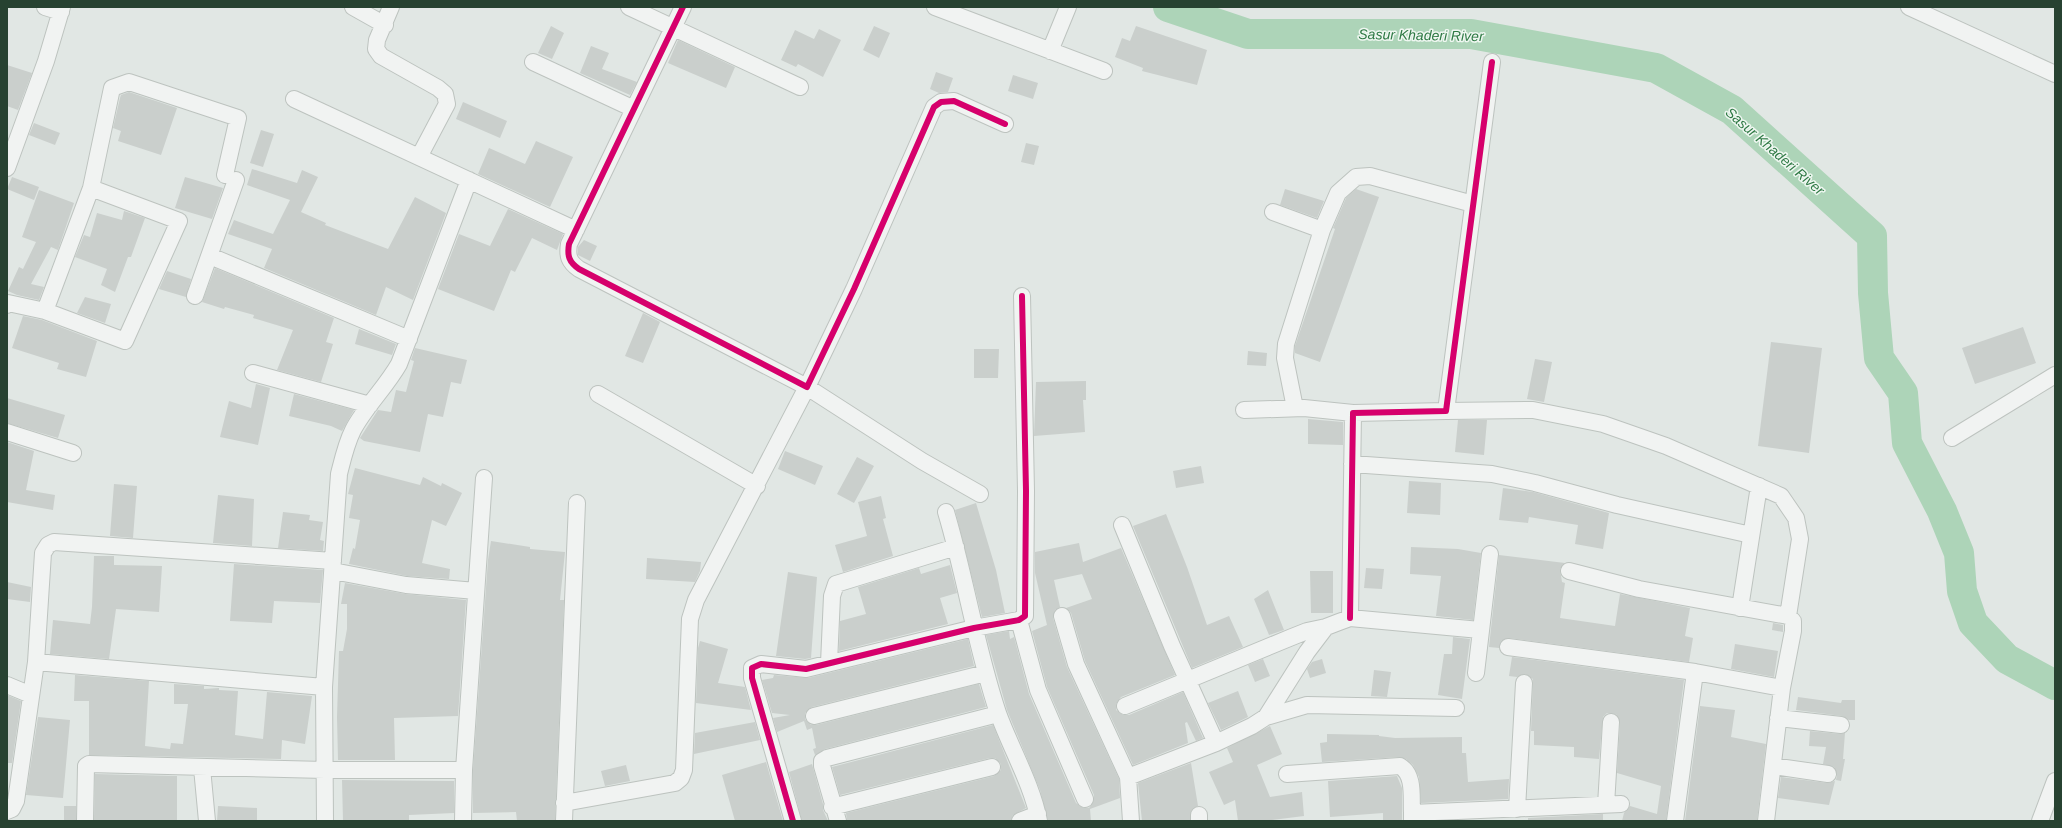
<svg xmlns="http://www.w3.org/2000/svg" width="2062" height="828" font-family="Helvetica,sans-serif">
<style>
.lines{fill:none;stroke-linecap:round;stroke-linejoin:round}
.river{stroke:#add4b8;stroke-width:30}
.building{fill:#cacfcc}
.minor-casing{stroke:#bdc3bf;stroke-width:18}
.minor{stroke:#f1f3f2;stroke-width:16}
.cycleway-casing{stroke:#eff7f1;stroke-width:8}
.cycleway{stroke:#d6006c;stroke-width:6}
.labels{text-anchor:middle;dominant-baseline:central;stroke-width:3;stroke-linejoin:round;paint-order:stroke}
.water-label{font-size:14px;font-style:italic;fill:#2e7944;stroke:#eff7f1}
</style>
<rect width="100%" height="100%" fill="#e1e7e4"/>
<g class="lines">
<path class="river" d="M1168 7 1248 34H1471L1656 68 1732 110 1872 236 1873 293 1879 358 1903 393 1907 443 1942 511 1959 553 1962 591 1973 623 2007 659 2055 685"/>
</g>
<path class="building" d="M551 26 564 33 552 59 538 53Z
M874 26 890 33 879 58 863 50Z
M1136 26 1207 50 1197 85 1142 71 1143 68 1115 57 1122 38 1130 41Z
M819 29 841 40 823 77 798 64 796 67 781 60 795 30 814 39Z
M678 40 735 67 726 88 668 63Z
M591 46 609 53 602 69 637 82 630 95 580 73Z
M7 65 32 73 18 110 7 106Z
M936 72 953 78 948 92 939 93 930 89Z
M1013 75 1038 83 1033 99 1008 91Z
M129 92 177 108 161 155 118 141 121 131 113 128 120 98 121 95Z
M463 102 507 121 500 138 456 119Z
M34 123 60 133 55 145 29 135Z
M261 130 274 134 263 167 250 163Z
M536 141 573 157 550 207 478 174 489 148 525 164Z
M1026 143 1039 146 1034 165 1021 162Z
M252 169 297 183 302 170 318 177 301 212 326 223 325 225 388 249 415 197 446 213 413 300 386 287 376 315 264 268 272 249 228 234 234 220 273 234 290 200 247 185Z
M12 177 39 187 34 200 7 189Z
M185 177 223 188 212 219 175 208Z
M1285 189 1324 201 1317 218 1280 205Z
M1356 189 1379 197 1320 362 1295 353V346L1335 229 1333 228 1346 198Z
M39 190 74 203 58 250 51 247 31 284 44 287 39 300 17 295 8 291 19 267 23 269 36 242 22 237Z
M508 209 563 234 557 250 532 238 515 272 511 270 494 311 438 289 459 234 490 246Z
M124 211 145 218 131 257H128L115 292 101 285 107 269 75 257 84 235 90 237 97 213 122 220Z
M584 240 597 246 590 261 578 255V247Z
M215 268 334 318 326 342 333 344 321 382 277 370 293 330 253 318 254 315 225 307 224 309 202 302Z
M167 271 191 279 186 297 159 289Z
M85 297 111 304 105 323 77 313Z
M643 313 660 322 643 363 625 356Z
M23 316 42 320 97 341 86 377 57 369 59 363 12 348Z
M2023 327 2036 363 1975 384 1962 348Z
M359 329 396 344 392 355 355 344Z
M1771 342 1822 348 1809 453 1758 446Z
M415 348 467 360 461 384 451 382 443 417 428 414 420 452 364 441 360 438 378 410 391 412 396 390 406 392 414 361 411 360Z
M974 349H999L998 378H974Z
M1248 351 1267 353 1266 366 1247 365Z
M1535 359 1552 362 1544 402 1527 399Z
M1086 381V400H1083L1085 432 1034 436 1036 382Z
M256 384 270 388 258 445 220 437 229 401 251 408Z
M294 394 354 410 342 431 331 426 289 416Z
M7 398 65 415 58 438 7 423Z
M1308 419 1343 422V445L1308 444Z
M1458 420H1487L1484 455 1455 452Z
M7 442 34 451 26 490 55 495 53 510 7 502Z
M785 451 823 466 815 485 778 469Z
M857 457 874 466 854 503 837 494Z
M1201 466 1204 483 1176 488 1173 471Z
M355 468 420 485 423 477 441 486 442 483 462 493 446 526 432 520 422 563 450 569 449 579 407 576 349 564 353 548 355 549 360 520 349 518 353 495 348 494Z
M1409 481 1441 483 1440 515 1407 513Z
M114 484 137 486 133 538 110 536Z
M1503 488 1533 492 1609 513 1603 549 1575 544 1578 525 1529 517 1528 523 1499 520Z
M218 495 254 499 252 546 213 543Z
M881 496 886 518 883 519 893 556 843 572 835 545 867 536 858 502Z
M976 503 996 570 1005 613 982 617 955 510Z
M283 512 310 515 309 520 323 522 320 540 324 541 323 551 278 548Z
M1166 514 1187 567 1207 625 1229 616 1243 647 1192 668 1133 526Z
M491 541 530 547V549L565 552 560 600H564L555 821H517L516 812 473 813V770L488 560Z
M1079 543 1083 562 1121 548 1175 675 1121 697 1116 704V710L1123 715H1129L1183 692 1203 738 1196 741 1187 722 1185 723 1188 743 1133 765 1085 661 1071 613 1066 608 1092 599 1082 574 1054 580 1060 607 1055 610 1053 618 1067 667 1119 779 1120 798 1090 809 1091 821H1048L1040 790 1007 710 986 635 1009 631 1010 639 1014 637 1029 694 1076 803 1084 808H1089L1094 800V795L1047 687 1032 631 1047 625 1035 573V552Z
M1411 547 1458 549 1481 553 1473 620 1436 616 1441 576 1410 574Z
M1499 555 1565 563 1560 569 1562 582 1565 583 1560 618 1615 626 1620 594 1690 608 1685 636 1693 638 1689 662 1509 638 1501 641 1499 648 1489 647Z
M94 556H114V565L162 566 159 612 116 609 109 659 50 654 53 620 90 624 92 607Z
M647 558 701 562 700 571 695 582 646 579Z
M234 564 323 570 320 603 274 601 272 623 230 621Z
M950 565 957 593 940 598 948 624 839 651 840 621 866 614 858 587 919 568 921 574Z
M1366 568 1384 569 1382 589 1364 588Z
M1310 571H1333V613H1311Z
M788 572 817 577 811 658 805 659 776 656Z
M7 582 31 587 30 602 7 599Z
M345 583 405 594 466 600 458 716 394 718 395 760H338L337 717 339 651H343L347 629V604H341Z
M1268 590 1284 630 1269 635 1254 599Z
M1773 623 1783 625V632L1772 630Z
M1453 637 1470 639 1462 699 1438 695 1444 654H1452Z
M968 639 974 666 812 707 805 713V719L811 725H816L979 684 986 707 825 749 815 755 813 749 816 748 812 728 807 730 804 721 777 732 773 718 790 715 772 713 762 680 773 678 774 675 808 678Z
M700 641 728 649 718 683 745 687 751 710 696 703 698 648Z
M1735 644 1778 651 1774 677 1731 669Z
M1512 657 1684 680 1666 821H1622L1624 813 1630 806 1657 814 1661 786 1617 773 1620 723 1616 714 1607 713 1603 717 1599 759 1574 757V747L1534 745V731H1531L1533 679 1525 674 1517 677 1509 676Z
M1263 659 1270 676 1255 682 1248 665Z
M1322 659 1326 673 1310 678 1307 669 1312 662Z
M1374 670 1391 672 1387 697 1371 696Z
M75 675 149 681 145 746 170 749 171 743 183 744 188 704H174V684L204 686V689L219 688V690L238 691 235 735 263 739 267 692 312 696 305 744 282 740 281 759 89 755V701H74Z
M1238 691 1248 717 1221 730 1208 703Z
M7 695 21 701 12 763H7Z
M1798 697 1841 703 1842 700H1855V720H1849L1842 716 1796 710Z
M1700 706 1735 710 1731 737 1766 744 1757 821H1685Z
M38 717 70 720 63 798 26 795Z
M755 722 760 740 694 754 695 733Z
M993 725 1026 808 1013 815 1011 821H847L846 813 994 776 1001 770V764L995 758H990L840 795 832 767Z
M1270 726 1282 754 1257 765 1270 797 1302 792 1304 816 1265 821H1238L1235 800 1224 805 1209 772 1233 762 1227 748Z
M1810 731 1840 734 1845 733 1843 759H1845L1841 781 1836 780 1837 775 1834 767 1823 764 1826 747 1809 746Z
M1327 734 1379 735V736L1395 738 1462 737V753H1466L1468 782 1509 779 1508 799 1421 803 1419 777 1413 765 1406 759 1399 757 1322 762 1320 743 1327 742Z
M766 762 783 821H735L722 775Z
M1191 763 1198 806 1191 811 1190 821H1142L1138 783Z
M812 764 823 804V810L828 821H802L789 772Z
M626 765 630 781 605 786 601 771Z
M95 774 177 776V821H94Z
M1397 776 1402 788V821H1383V813L1330 817 1328 781Z
M1781 777 1827 783 1835 781 1829 805 1778 798Z
M342 780 454 781V813L409 815V821H343Z
M64 806H76V821H64Z
M218 806 257 808V821H217Z
M1603 814V821H1528V818Z"/>
<g class="lines">
<defs>
<path id="minor" d="M45 7 61 12
M353 7 385 25
M391 7 377 40 376 49 381 56 438 88 445 94 447 104 419 157
M629 7 800 87
M683 7 569 244C567 256 569 262 579 269L807 387 854 289 934 107 941 102 954 101 1005 124
M935 7 1104 71
M1909 7 2055 74
M1050 51 1068 7
M533 62 634 109
M294 99 576 230
M7 168 46 61 62 7
M91 188 112 88 129 82 238 118 225 175
M1273 212 1322 230
M210 256 409 339
M195 296 236 180
M7 305 8 303 45 311 125 341 179 221 91 188 45 311
M253 373 370 405
M598 394 757 486
M1295 408 1285 358 1286 344 1322 230 1338 193 1356 177 1370 176 1473 204
M1244 410 1304 408 1353 413
M1446 411 1533 410 1603 424 1666 446 1781 496 1796 518 1800 539 1788 616
M7 432 73 453
M1952 438 2055 375
M1352 464 1492 474 1535 483 1617 505 1751 535
M946 512C966 579 976 648 998 713 1011 749 1032 784 1039 821
M1122 525 1172 646 1216 743
M333 571 406 585 476 591
M1569 571 1639 589 1788 616 1793 621V631L1782 688 1766 821
M1740 608 1759 486
M1062 616 1076 664 1128 777
M1350 618 1353 413 1446 411 1492 62
M1019 620 1038 690 1085 799
M1508 647 1695 672 1782 688
M36 662 43 553 48 545 54 542 333 561
M829 663 832 596 836 584 956 547
M1476 673 1490 554
M7 685 31 695
M324 687 339 474C343 458 346 444 353 430 365 407 386 387 399 364L469 180
M1125 706 1292 637 1307 631 1326 627
M814 716 986 673
M1266 717 1307 705 1456 708
M1778 718 1841 725
M1773 766 1828 774
M202 768 207 821
M1287 774 1400 766C1415 775 1411 797 1412 813
M564 803 675 783 681 778 684 770 690 619 696 600 807 387 922 461 980 494
M1606 805 1611 722
M832 807 992 767
M1517 809 1524 683
M7 811 12 809 16 801 36 662 324 687 325 821
M85 821 86 766 89 764 325 770H464
M463 821 464 770 484 478
M564 821 577 503
M793 821 752 678V668L761 664 806 669 974 628 1019 620 1025 616 1026 491 1022 296
M838 821 822 766V761L827 758 998 714
M1020 821 1038 814
M1131 821 1128 777 1216 743 1252 726 1266 717 1307 652 1326 627 1339 622 1350 618 1480 630
M1199 821V815
M1412 821V813L1621 804
M1675 821 1695 672
M2040 821 2055 781"/>
</defs>
<use href="#minor" class="minor-casing"/>
<use href="#minor" class="minor"/>
<defs>
<path id="cycleway" d="M683 7 569 244C567 256 569 262 579 269L807 387 854 289 934 107 941 102 954 101 1005 124
M1350 618 1353 413 1446 411 1492 62
M793 821 752 678V668L761 664 806 669 974 628 1019 620 1025 616 1026 491 1022 296"/>
</defs>
<use href="#cycleway" class="cycleway-casing"/>
<use href="#cycleway" class="cycleway"/>
</g>
<g class="labels">
<g class="water-label">
<text transform="translate(1421 35) rotate(1)">Sasur Khaderi River</text>
<text transform="translate(1775 151) rotate(41)">Sasur Khaderi River</text>
</g>
</g>
<rect width="2062" height="828" fill="none" stroke="#274231" stroke-width="16"/>
</svg>
